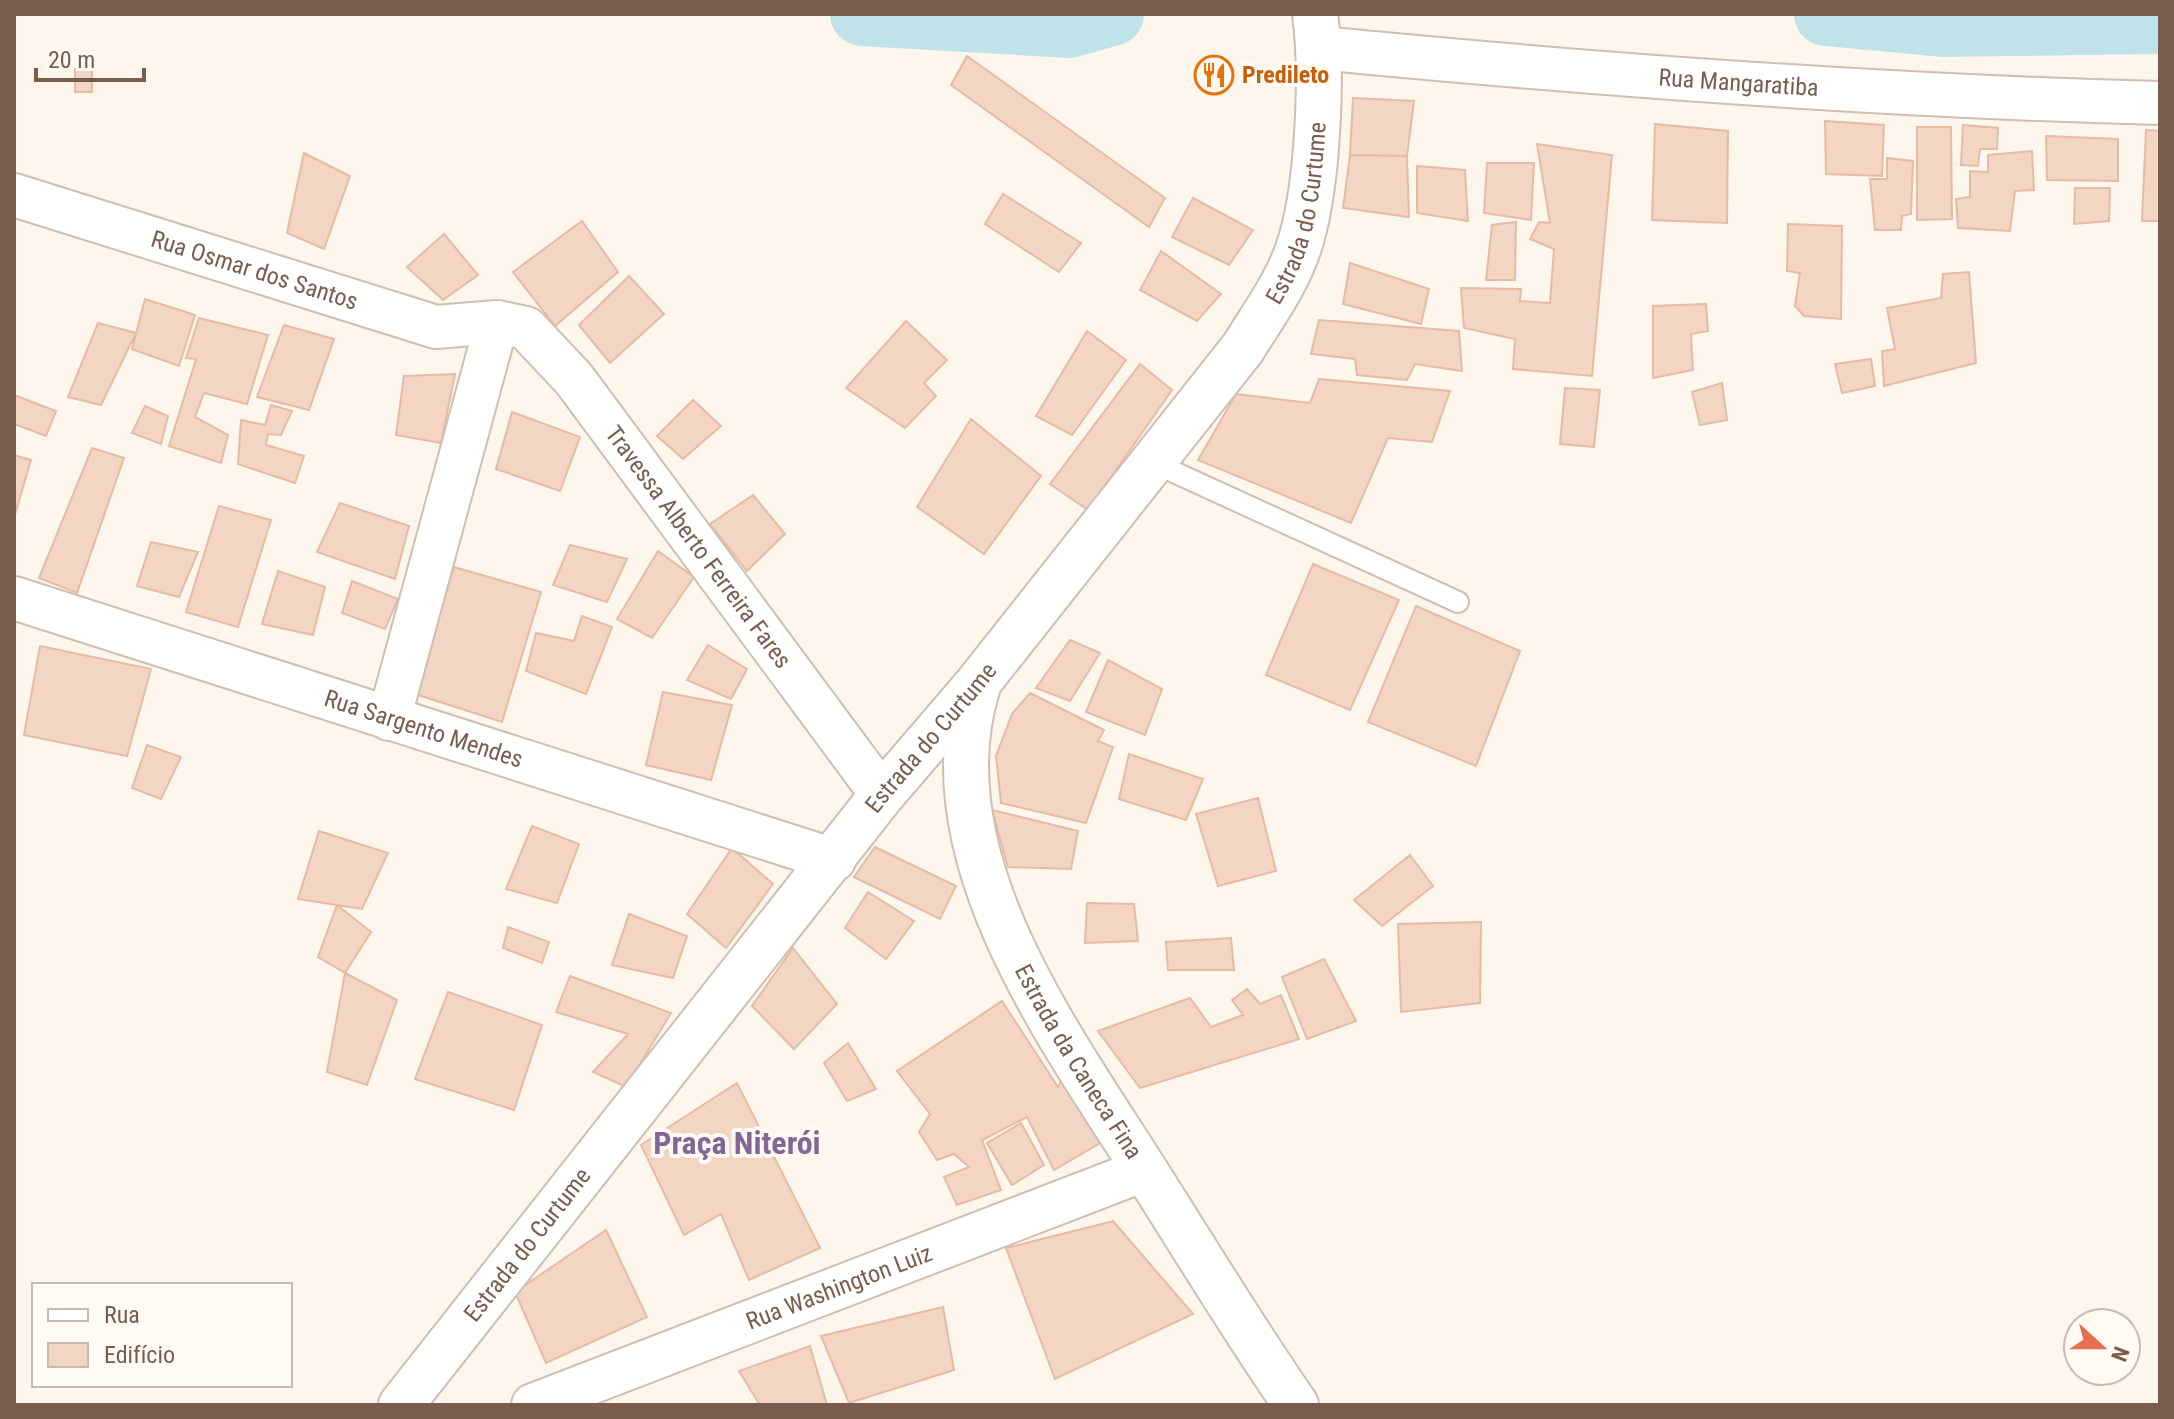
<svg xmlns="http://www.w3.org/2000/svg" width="2174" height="1419" font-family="'Roboto Condensed',sans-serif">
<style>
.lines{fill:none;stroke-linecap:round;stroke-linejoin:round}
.river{stroke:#bfe3e8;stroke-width:64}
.building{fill:#f3d5c3;stroke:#e6bba3;stroke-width:2}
.service-casing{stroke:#d1beb0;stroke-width:24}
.minor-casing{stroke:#d1beb0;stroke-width:46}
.tertiary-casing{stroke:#d1beb0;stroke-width:48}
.service{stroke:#fff;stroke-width:20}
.minor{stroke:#fff;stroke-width:42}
.tertiary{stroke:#fff;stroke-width:44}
.labels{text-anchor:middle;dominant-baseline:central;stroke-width:8;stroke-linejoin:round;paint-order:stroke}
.food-label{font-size:24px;font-weight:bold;fill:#c56008;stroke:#fffaf3;text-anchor:start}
.street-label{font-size:24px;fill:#7a5c4d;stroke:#fffaf3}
.district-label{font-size:32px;font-weight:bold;fill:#846695;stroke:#fffaf3}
</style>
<rect width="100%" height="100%" fill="#fdf6ec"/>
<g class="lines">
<path class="river" d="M862 14 1069 26 1112 14
M1826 14 1942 25 2160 22"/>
</g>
<path class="building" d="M967 56 1165 198 1149 227 951 85Z
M75 69H92V92H75Z
M1353 98 1414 101 1407 156 1350 155Z
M1825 121 1884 125 1882 176 1826 174Z
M1655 124 1728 131 1727 223 1652 220Z
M1963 125 1998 128 1997 149H1980L1978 166 1961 165Z
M1917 127H1951L1952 219 1917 220Z
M2146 130 2160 131V221H2142Z
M2046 136 2118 139V181L2047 180Z
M1537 144 1612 155 1592 376 1513 369 1515 339 1464 328 1461 288 1521 289 1520 301 1550 303 1554 249 1530 239 1539 222 1550 223Z
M2032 151 2034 190 2015 191 2010 231 1958 228 1956 199 1970 197V171L1988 172V155Z
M304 153 350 176 324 249 287 233Z
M1350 155 1407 156 1409 217 1343 208Z
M1887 158 1913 161 1911 214 1902 216 1901 230H1875L1870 179H1887Z
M1487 163H1534L1531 220 1484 213Z
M1417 166 1465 170 1468 221 1417 213Z
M2075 188H2110L2109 221 2074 224Z
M1003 194 1081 243 1059 272 985 224Z
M1193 198 1253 230 1229 265 1172 237Z
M582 221 618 272 555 326 513 272Z
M1516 222 1515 280H1486L1492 225Z
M1788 224 1842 226 1841 319 1804 316 1795 306 1800 273 1787 271Z
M444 234 478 275 443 300 407 267Z
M1161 251 1221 294 1197 321 1140 290Z
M1350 263 1429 289 1421 324 1343 304Z
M1969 272 1976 363 1884 386 1882 351 1895 349 1887 308 1941 298 1943 274Z
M629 276 664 314 610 363 579 325Z
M145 299 195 315 179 366 132 349Z
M1706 304 1708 331 1691 334 1693 370 1653 378V306Z
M199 318 268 335 247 404 204 393 195 417 228 435 221 463 169 446 196 359 186 358Z
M1319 320 1459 331 1462 371 1415 364 1407 380 1357 375 1355 359 1311 354Z
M906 321 947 360 924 383 936 396 905 428 846 388Z
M98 323 136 333 101 405 68 397Z
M284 325 334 339 309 410 257 397Z
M1087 331 1126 360 1072 435 1036 416Z
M1871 359 1875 386 1842 393 1835 364Z
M1140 364 1172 390 1088 510 1050 484Z
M455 374 441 443 396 435 404 376Z
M1319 379 1450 391 1432 442 1388 438 1351 523 1198 460 1236 394 1310 403Z
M1722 383 1727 420 1700 425 1692 392Z
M1565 388 1600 390 1594 447 1560 444Z
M14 395 56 411 46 436 14 424Z
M693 400 721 426 683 459 657 436Z
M271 405 292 411 281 435 268 434 266 445 304 456 295 483 238 464 241 420 265 425Z
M145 406 168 416 161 444 132 433Z
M512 412 580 437 560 491 496 469Z
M971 419 1041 476 984 554 917 507Z
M92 448 124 458 77 593 39 578Z
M14 455 31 460 14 518Z
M753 495 785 534 747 571 710 524Z
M340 503 409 526 395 579 317 552Z
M219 506 271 520 238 627 186 612Z
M151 542 198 552 179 597 137 586Z
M570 545 627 559 607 602 553 585Z
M658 551 694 577 652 638 617 619Z
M1313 564 1399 600 1350 710 1266 675Z
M454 567 541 592 502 722 415 694Z
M278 571 325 587 313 635 262 624Z
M352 581 398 599 385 629 342 613Z
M1416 606 1520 651 1476 766 1368 722Z
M582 616 612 627 586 694 526 671 536 633 574 641Z
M1070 640 1100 653 1070 701 1036 688Z
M708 645 747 669 731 699 687 680Z
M40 646 151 669 127 756 24 735Z
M1108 660 1162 689 1145 735 1086 712Z
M663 692 732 705 711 780 646 765Z
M1030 693 1104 730 1098 741 1113 747 1086 823 1001 803 996 756 1012 714Z
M147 745 181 757 161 799 132 788Z
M1129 754 1203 779 1186 820 1119 799Z
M1258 798 1276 871 1218 886 1196 814Z
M992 810 1078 831 1071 869 1008 867Z
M532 826 579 844 557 903 506 889Z
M319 831 388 853 362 909 298 899Z
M875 847 956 886 940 919 854 877Z
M732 848 773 884 726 948 687 914Z
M1410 855 1433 886 1382 926 1354 900Z
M868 892 914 921 886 959 845 928Z
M1087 903 1134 904 1138 941 1085 943Z
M337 905 371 932 345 973 318 957Z
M629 914 687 936 673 978 612 965Z
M1481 922 1480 1003 1401 1012 1398 924Z
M508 927 549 942 542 963 503 948Z
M1231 938 1234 970H1168L1166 942Z
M793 948 837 1004 794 1049 752 1006Z
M1324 959 1356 1021 1307 1039 1282 977Z
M345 973 397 1000 367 1085 327 1072Z
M570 976 671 1013 626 1087 593 1072 628 1034 556 1012Z
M1247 989 1260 1004 1281 995 1299 1039 1140 1088 1098 1031 1190 998 1211 1027 1243 1015 1232 1000Z
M448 992 542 1025 514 1110 415 1079Z
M1002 1001 1058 1087 1065 1075 1102 1142 1054 1170 1027 1117 982 1140 1001 1190 957 1205 944 1177 969 1167 954 1154 937 1160 919 1132 930 1114 897 1071Z
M848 1043 876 1089 847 1101 824 1063Z
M737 1083 820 1248 749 1280 721 1214 684 1235 641 1145Z
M1021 1123 1044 1165 1012 1185 987 1143Z
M1113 1221 1193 1314 1055 1379 1006 1248Z
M606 1230 647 1317 546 1363 515 1292Z
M943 1307 954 1370 849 1403 821 1336Z
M810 1346 827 1405H760L739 1371Z"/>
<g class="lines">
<defs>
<path id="service" d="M1152 462 1458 602"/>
<g id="minor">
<path id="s1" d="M1320 48C1599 75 1880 96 2160 103"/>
<path id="s2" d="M14 195 436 327 497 322 526 328 574 379 882 795"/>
<path id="s3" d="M14 598 834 860"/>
<path d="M389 719 497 322"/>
<path id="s4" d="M533 1405 1144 1170"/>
</g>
<g id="tertiary">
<path id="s5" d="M978 686C924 856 1062 1039 1148 1175 1197 1252 1244 1330 1296 1405"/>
<path id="s6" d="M401 1405 882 795 978 683 1243 348C1264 314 1290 279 1301 240 1318 183 1323 73 1315 14"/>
</g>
</defs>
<use href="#service" class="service-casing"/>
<use href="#minor" class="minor-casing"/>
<use href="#tertiary" class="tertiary-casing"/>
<use href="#service" class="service"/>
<use href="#minor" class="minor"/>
<use href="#tertiary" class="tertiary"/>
</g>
<defs>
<symbol id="restaurant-ring" viewBox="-11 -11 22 22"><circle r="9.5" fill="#fffaf3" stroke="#e8710a" stroke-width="1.5"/><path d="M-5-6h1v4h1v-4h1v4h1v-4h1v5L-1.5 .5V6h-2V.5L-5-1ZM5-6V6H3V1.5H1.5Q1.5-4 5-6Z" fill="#e8710a"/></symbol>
</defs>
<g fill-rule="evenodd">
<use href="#restaurant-ring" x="1192" y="53" width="44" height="44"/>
</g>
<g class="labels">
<g class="food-label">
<text x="1242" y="75">Predileto</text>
</g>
<g class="street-label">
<text stroke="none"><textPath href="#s1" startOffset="420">Rua Mangaratiba</textPath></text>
<text stroke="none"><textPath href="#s6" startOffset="1500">Estrada do Curtume</textPath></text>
<text stroke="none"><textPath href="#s2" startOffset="252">Rua Osmar dos Santos</textPath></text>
<text stroke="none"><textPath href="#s2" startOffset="812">Travessa Alberto Ferreira Fares</textPath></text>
<text stroke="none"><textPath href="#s3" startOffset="430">Rua Sargento Mendes</textPath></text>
<text stroke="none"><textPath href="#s6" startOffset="852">Estrada do Curtume</textPath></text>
<text stroke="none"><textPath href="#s5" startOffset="402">Estrada da Caneca Fina</textPath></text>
<text stroke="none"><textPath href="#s6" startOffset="204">Estrada do Curtume</textPath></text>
<text stroke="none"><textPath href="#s4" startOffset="328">Rua Washington Luiz</textPath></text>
</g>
<g class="district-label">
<text x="737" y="1143">Praça Niterói</text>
</g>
</g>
<rect width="2174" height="1419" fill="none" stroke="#7a5c4d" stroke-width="32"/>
<rect x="32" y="1283" width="260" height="104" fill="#fffaf3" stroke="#cabbb1" stroke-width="2"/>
<rect x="48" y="1309" width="40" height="12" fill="#ffffff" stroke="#cabbb1" stroke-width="2"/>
<text x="104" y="1323" font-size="24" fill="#7a5c4d">Rua</text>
<rect x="48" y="1343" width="40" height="24" fill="#f3d5c3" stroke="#cabbb1" stroke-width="2"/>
<text x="104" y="1363" font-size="24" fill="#7a5c4d">Edifício</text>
<g transform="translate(2102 1347) rotate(111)"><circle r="38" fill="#fffaf3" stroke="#cabbb1" stroke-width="2"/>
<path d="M0-6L14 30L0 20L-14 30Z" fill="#e76f51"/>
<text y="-12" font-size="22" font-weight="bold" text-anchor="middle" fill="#7a5c4d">N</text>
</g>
<path d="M36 68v12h108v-12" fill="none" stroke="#7a5c4d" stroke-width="4"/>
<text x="48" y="68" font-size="24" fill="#7a5c4d" stroke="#fffaf3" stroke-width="6" paint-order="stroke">20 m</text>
</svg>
